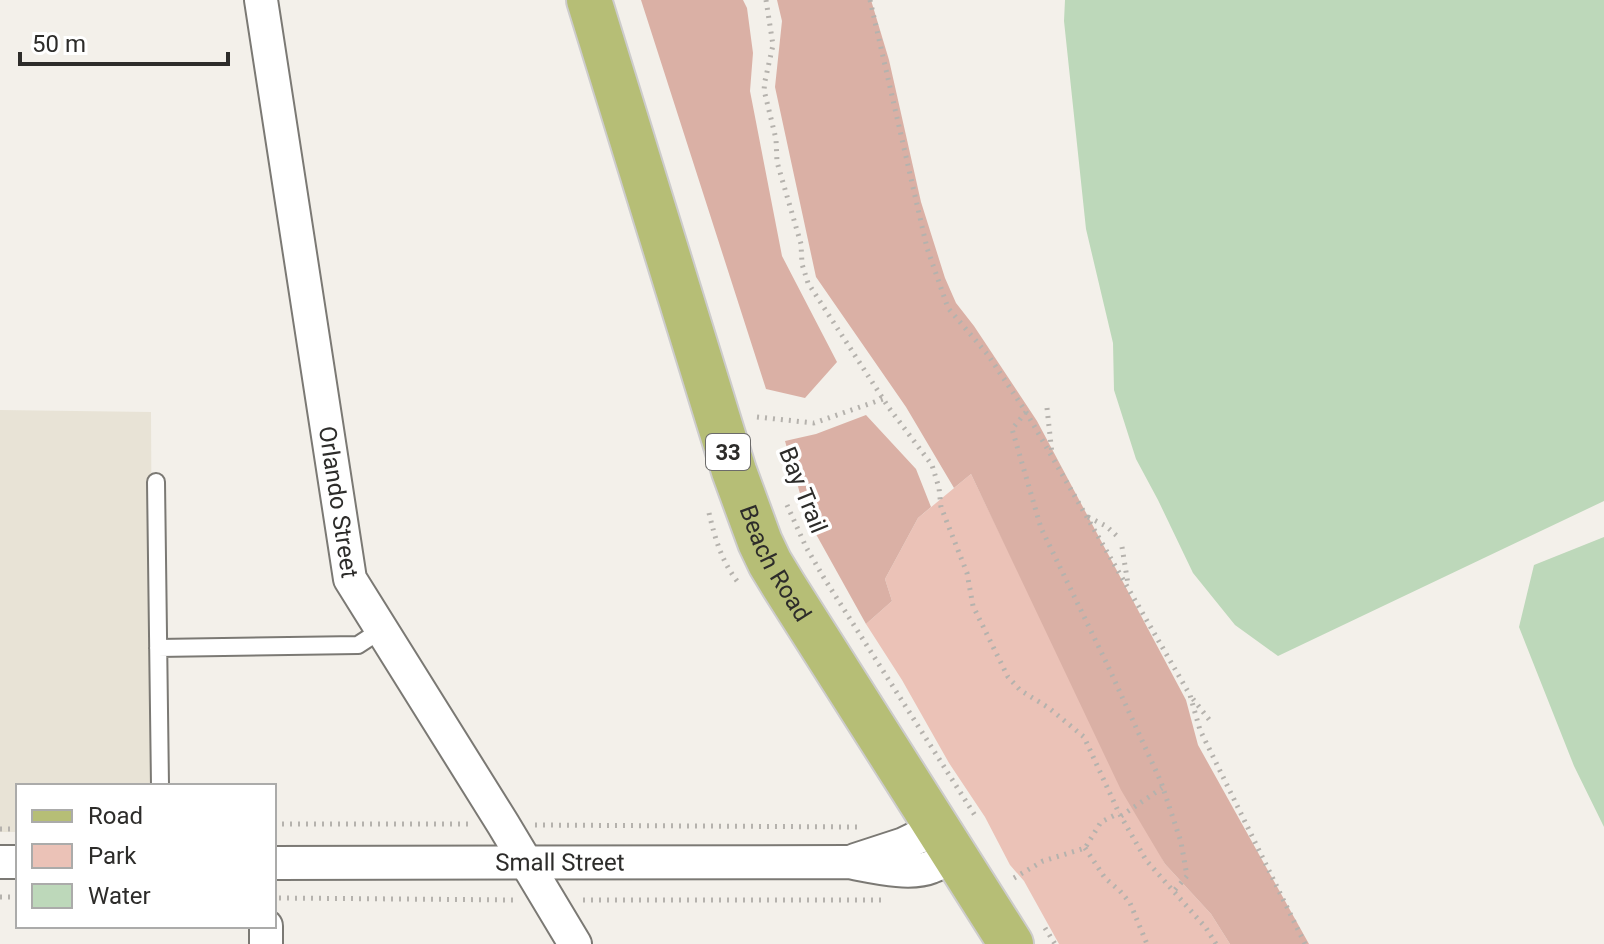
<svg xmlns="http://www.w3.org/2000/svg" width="1604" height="944" font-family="Roboto,sans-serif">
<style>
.built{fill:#e8e3d6}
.green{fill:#ebc2b7}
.forest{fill:#dab0a5}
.water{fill:#bdd8ba}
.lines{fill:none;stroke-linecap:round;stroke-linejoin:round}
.service-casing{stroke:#7b7974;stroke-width:20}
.minor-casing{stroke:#7b7974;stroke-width:36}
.primary-casing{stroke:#cdcccc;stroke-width:48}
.path{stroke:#b5b2ad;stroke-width:5;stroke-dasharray:2 6;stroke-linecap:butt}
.service{stroke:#fff;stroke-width:16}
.minor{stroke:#fff;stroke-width:32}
.primary{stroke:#b6be76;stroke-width:44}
.labels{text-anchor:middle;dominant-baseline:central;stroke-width:7;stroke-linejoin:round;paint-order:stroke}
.shield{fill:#fff;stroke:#6c6b6a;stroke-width:2}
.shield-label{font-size:22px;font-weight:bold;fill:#2d2c2a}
.street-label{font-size:24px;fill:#2d2c2a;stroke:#fff}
</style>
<rect width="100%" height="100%" fill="#f3f0ea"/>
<path class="built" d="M0 410 151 412 153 786H18V832H0Z"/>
<path class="green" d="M971 474 1056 650 1165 864 1211 914 1230 944H1059L1024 881 1010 865 985 817 949 763 902 680 866 624 892 601 885 579 918 518Z"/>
<path class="forest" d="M641 0H743L747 8 753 53 750 91 782 256 837 362 805 398 766 389Z
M777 0H871L889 60 921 202 945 278 956 303 974 326 1037 421 1186 700 1198 745 1309 944H1230L1211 914 1165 864 1121 790 971 474 954 488 906 407 816 277 775 87 782 21Z
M866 415 916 469 931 507 918 518 885 579 892 601 866 624 807 518 785 441 816 434Z"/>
<path class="water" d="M1065 0H1604V501L1278 656 1235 625 1193 573 1158 500 1136 459 1114 390 1113 343 1086 229 1064 21Z
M1604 537V827L1574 766 1519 627 1534 565Z"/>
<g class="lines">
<defs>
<path id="service" d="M156 482 160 786
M158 648 358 645 381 630"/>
<g id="minor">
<path id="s1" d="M261 0 350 579 503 824 575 944"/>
<path d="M855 860 904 844 937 828"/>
<path d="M0 862H18"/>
<path id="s2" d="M274 863 848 862C871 866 909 876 931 867 939 864 947 859 954 855"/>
<path d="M266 926V944"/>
</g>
<g id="primary">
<path id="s3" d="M589 0 734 471 760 542 770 563 784 586 1011 944"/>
</g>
</defs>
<use href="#service" class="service-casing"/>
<use href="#minor" class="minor-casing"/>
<use href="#primary" class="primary-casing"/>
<path class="path" d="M766 0 773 45 765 81 764 90 776 139 777 162 801 244 802 264 808 283 889 408 932 465 939 488 941 507 967 573 973 606 1008 677 1020 690 1049 708 1084 737 1119 813 1146 860 1206 928 1216 944
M870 0 927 248 948 308 988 355 1026 412 1190 695 1200 730 1305 944
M1047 408 1052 454
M1026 412 1012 429 1041 528 1107 664 1161 782 1181 842 1187 876 1173 892
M757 417 814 423 883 399
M787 505 806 547 824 578 976 817
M709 513C715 538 721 560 737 581
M1088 517 1106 526 1117 536
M1122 547 1128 584
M1193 699 1211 722
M1121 816 1162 788
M274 824H469
M535 825 857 827
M0 829H18
M1085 848 1105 878 1120 891 1130 903 1147 944
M1014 878 1043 861 1085 848 1101 822 1119 813
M0 897H18
M279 898 517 900
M583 900H881
M1045 928 1055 944"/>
<use href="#service" class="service"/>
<use href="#minor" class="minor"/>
<use href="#primary" class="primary"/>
</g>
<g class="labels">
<rect class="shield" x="706" y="434" width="44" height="36" rx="6"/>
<g class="shield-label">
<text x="728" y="452">33</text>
</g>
<g class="street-label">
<text transform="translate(803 490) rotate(68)">Bay Trail</text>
<text stroke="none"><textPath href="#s1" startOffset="508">Orlando Street</textPath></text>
<text stroke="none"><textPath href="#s3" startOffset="594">Beach Road</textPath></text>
<text stroke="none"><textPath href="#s2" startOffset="286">Small Street</textPath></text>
</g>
</g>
<rect x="16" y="784" width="260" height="144" fill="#ffffff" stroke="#ababaa" stroke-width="2"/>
<rect x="32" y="810" width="40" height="12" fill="#b6be76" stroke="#ababaa" stroke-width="2"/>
<text x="88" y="824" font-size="24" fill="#2d2c2a">Road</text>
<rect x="32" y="844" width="40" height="24" fill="#ebc2b7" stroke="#ababaa" stroke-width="2"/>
<text x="88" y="864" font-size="24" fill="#2d2c2a">Park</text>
<rect x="32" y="884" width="40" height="24" fill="#bdd8ba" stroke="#ababaa" stroke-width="2"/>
<text x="88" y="904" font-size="24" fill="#2d2c2a">Water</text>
<path d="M20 52v12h208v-12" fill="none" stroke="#2d2c2a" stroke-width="4"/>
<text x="32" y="52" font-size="24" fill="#2d2c2a" stroke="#ffffff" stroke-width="6" paint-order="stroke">50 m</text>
</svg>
